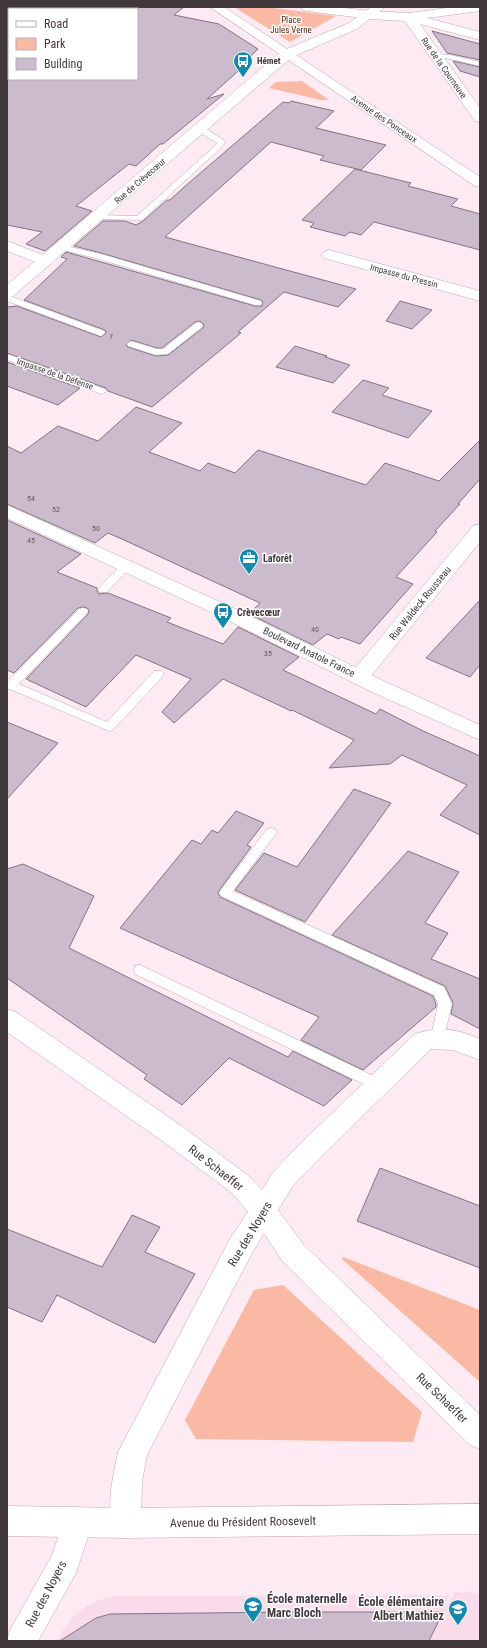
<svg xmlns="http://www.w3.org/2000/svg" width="487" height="1648" font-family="'Roboto Condensed',sans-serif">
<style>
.built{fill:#fadbe9}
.green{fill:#f9b9a4}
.building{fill:#cbc;stroke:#837483;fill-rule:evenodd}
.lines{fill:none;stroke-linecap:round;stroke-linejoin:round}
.service-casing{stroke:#bfa9b3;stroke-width:1}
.minor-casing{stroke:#bfa9b3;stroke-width:1}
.secondary-casing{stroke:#bfa9b3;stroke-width:1}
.primary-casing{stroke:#bfa9b3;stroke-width:1}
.service{fill:#fff;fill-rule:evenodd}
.minor{fill:#fff;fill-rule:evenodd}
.secondary{fill:#fff;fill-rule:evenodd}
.primary{fill:#fff;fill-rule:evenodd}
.labels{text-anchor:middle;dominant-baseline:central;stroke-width:3;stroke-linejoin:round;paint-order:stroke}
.number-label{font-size:8px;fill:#645960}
.far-park-label{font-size:9px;fill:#501d0c;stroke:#fff}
.far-poi-label{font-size:9px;font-weight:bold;fill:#41383c;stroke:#fff;text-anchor:start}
.far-street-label{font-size:9px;fill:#41383c;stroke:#fff}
.poi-label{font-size:10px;font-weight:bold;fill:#41383c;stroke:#fff;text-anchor:start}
.street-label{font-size:10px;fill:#41383c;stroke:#fff}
.near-street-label{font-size:12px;fill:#41383c;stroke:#fff}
.near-poi-label{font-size:12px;font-weight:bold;fill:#41383c;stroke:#fff;text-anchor:start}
</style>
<rect width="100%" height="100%" fill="#fdeaf2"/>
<path class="built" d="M455 1592 480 1593V1641H57L63 1630 73 1617 86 1606 102 1599 116 1596 450 1595 445 1608Z"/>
<path class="green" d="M234 7H266L336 16 290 42Z
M302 81 329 100H321L269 88 276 82Z
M343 1257 480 1310V1382L342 1259Z
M283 1285 422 1412 413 1442 196 1439 185 1420 254 1290Z"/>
<path class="building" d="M137 7H184L174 15 219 24 258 49 242 64 245 65 207 99 224 94 163 144H160L136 166 129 164 76 206 92 211 45 251 26 244 42 232 7 225V79H137Z
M432 31 480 44V60L447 53Z
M453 61 480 67V77L460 71Z
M291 101 334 111 316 128 386 145 361 170 320 160 324 156 271 142 165 237 356 289 338 307 284 292 238 332 241 333 152 407 108 391 106 388 7 353V307L17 306 101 337 106 333 105 330 24 300 67 259 61 257 66 252 255 306H262L263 302 261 300 101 253 74 246 103 221H125L136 225 143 221 167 200H170L183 188 283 102 289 103ZM200 321 204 325 203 328 168 355 156 356 128 347 126 345 131 340 157 348H162L195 322Z
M355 169 411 183 408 186 458 199 451 206 480 214V250L374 222 361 235 350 232 345 236 310 227 314 223 302 220Z
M400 301 432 310 412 329 386 321Z
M295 346 327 356 325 357 350 365 333 383 276 367Z
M7 362 80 388 58 405 7 386Z
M363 380 389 388 382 395 432 411 408 438 332 412Z
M136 407 182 423 149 452 200 471 208 463 235 473 258 450 366 485 385 463 439 481 480 440V479L458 504H460L435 531 437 532 396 577 413 584 360 644 341 637 339 639 327 634 313 645 249 614 260 603 124 540 108 533 95 543 7 504V446L21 453 58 426 98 441Z
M7 520 81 554 57 572 97 588V591L99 594 108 593 171 618 167 622 223 644 238 627 299 657 283 670 376 714 380 709 423 731 480 756V835L440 815 467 785 402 755 390 764 329 768 354 740 292 710 291 711 223 679 174 723 162 712 191 679 136 655 86 707 26 679 88 614 89 610 87 608 83 607 78 608 14 673 7 670Z
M480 600V665L470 677 426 658Z
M7 722 58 743 7 799Z
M354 789 391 803 305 922 235 890 264 853 297 867Z
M236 811 264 823 247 845 251 847 218 892 220 897 433 996 436 1004V1007L363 1070 301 1040 319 1017 120 928 192 840 201 844 212 830 218 833Z
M408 851 459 872 425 923 448 933 431 959 480 979V1029L451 1014 453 1003 445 986 332 935Z
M23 864 94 896 69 948 288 1057 293 1051 352 1080 324 1106 229 1058 182 1105 144 1079 147 1075 7 978V869Z
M380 1168 480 1206V1268L357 1221Z
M132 1215 160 1227 145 1252 195 1274 155 1343 57 1295 42 1322 7 1307V1229L102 1267Z
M293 1612H443L429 1641H60L96 1618 110 1614Z"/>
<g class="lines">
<defs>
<path id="service" d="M436 54 450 55 480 62V66L450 59 434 57V55Z
M197 127H203L224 140 225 142 223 146 142 220 95 219V215H98L137 216 216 145 217 143 197 131Z
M59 245H62L101 254 261 301 262 303 261 305H255L95 258 59 249 58 247Z
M7 295 104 331 105 333 101 336 98 335 7 301Z
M199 322 203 325 202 327 168 354 156 355 128 346 127 344 131 341 157 349H163L196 323Z
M7 354 105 389 107 391 102 394 99 393 7 360Z
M125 564 130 567 129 569 107 592H99L98 590 99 588 121 565Z
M83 608 87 609 88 611 87 613 19 684 107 722 154 671H162L164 674 162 677 113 730 109 731 7 688V682L79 609Z
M271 828 275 829 277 832 275 835 233 891 444 987 452 1004 443 1041 438 1042 433 1041 431 1037 438 1004 434 995 221 896 219 893 221 890 267 829Z
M140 965 384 1081 386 1085 384 1089 379 1091 374 1089 135 974 134 970 135 966Z"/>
<path id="minor" d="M210 7H224L480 177V187L475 186Z
M301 7H336L370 11 409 13 454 7H480V11L427 18 480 32V40L420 24 480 108V122L475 121 405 21 370 19 307 11 303 10Z
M7 241 51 258 54 261 51 264 46 266 7 251Z
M329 250 480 291V301L324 258 321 255 324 252Z
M480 524V542L366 682 359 684 352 682 349 677 352 672 473 526Z
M7 1009 16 1012 183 1127 250 1177 262 1190 274 1171 307 1137 415 1034C439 1026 458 1029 480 1039V1060L453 1050 431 1049 325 1153 292 1187 278 1210 303 1244 480 1415V1449L470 1445 283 1262 264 1233 251 1255 147 1455 142 1481 141 1523 137 1534 126 1538 115 1534C105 1509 113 1477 118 1452L231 1237 248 1212 232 1193 165 1143 7 1032Z
M78 1507 89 1511 93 1522 76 1573 38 1641H7L10 1630 52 1555 67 1511Z"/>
<path id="secondary" d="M371 7H385L357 29 292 57 13 296 7 298V285L282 51 349 23Z
M480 1504V1534L126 1538 7 1536V1506L126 1508Z"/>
<path id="primary" d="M7 505 229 606 388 683 480 725V740L374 693 215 614 7 518Z"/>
</defs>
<use href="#service" class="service-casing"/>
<use href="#minor" class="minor-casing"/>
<use href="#secondary" class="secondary-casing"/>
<use href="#primary" class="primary-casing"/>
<use href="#service" class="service"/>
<use href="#minor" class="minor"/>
<use href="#secondary" class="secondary"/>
<use href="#primary" class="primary"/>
</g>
<defs>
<symbol id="bus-pin" viewBox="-11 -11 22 30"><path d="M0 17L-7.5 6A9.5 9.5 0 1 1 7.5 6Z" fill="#1389ad" stroke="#fff"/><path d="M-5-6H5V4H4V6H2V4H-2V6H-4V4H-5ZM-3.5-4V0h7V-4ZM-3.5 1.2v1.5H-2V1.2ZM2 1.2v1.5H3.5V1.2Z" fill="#fff"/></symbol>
<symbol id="office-pin" viewBox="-11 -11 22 30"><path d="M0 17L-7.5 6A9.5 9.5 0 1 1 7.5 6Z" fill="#1389ad" stroke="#fff"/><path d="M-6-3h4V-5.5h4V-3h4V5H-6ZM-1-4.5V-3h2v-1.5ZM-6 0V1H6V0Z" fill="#fff"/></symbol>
<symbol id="school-pin" viewBox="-11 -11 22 30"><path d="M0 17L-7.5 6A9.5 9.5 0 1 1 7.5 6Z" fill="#1389ad" stroke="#fff"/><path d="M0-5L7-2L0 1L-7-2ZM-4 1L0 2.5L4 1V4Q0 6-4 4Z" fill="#fff"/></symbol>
</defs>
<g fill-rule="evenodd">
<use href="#bus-pin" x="232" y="50" width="22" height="30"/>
<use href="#office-pin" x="238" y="547" width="22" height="30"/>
<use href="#bus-pin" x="212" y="601" width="22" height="30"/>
<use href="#school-pin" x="242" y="1595" width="22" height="30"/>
<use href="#school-pin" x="447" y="1598" width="22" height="30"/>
</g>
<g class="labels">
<g class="number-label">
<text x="111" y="336">7</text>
<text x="31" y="498">54</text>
<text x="56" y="509">52</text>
<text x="96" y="528">50</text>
<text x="31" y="540">45</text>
<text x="315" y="629">40</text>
<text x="268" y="653">35</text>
</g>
<g class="far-park-label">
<text x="291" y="20">Place<tspan x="291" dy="10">Jules Verne</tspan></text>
</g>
<g class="far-poi-label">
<text x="257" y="61">Hémet</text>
</g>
<g class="far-street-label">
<text transform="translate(444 68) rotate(55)">Rue de la Courneuve</text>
<text transform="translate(384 119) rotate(34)">Avenue des Ponceaux</text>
<text transform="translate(140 181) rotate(-41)">Rue de Crèvecœur</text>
<text transform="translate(404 276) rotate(15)">Impasse du Pressin</text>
<text transform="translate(55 374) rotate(19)">Impasse de la Défense</text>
</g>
<g class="poi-label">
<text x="263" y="558">Laforêt</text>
<text x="237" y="612">Crèvecœur</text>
</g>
<g class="street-label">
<text transform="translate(420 603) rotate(-51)">Rue Waldeck Rousseau</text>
<text transform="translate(309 652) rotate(26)">Boulevard Anatole France</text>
</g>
<g class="near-street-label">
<text transform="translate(216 1168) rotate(38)">Rue Schaeffer</text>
<text transform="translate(250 1234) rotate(-59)">Rue des Noyers</text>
<text transform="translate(442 1398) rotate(44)">Rue Schaeffer</text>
<text transform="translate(243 1522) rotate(-1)">Avenue du Président Roosevelt</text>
<text transform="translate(46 1594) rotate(-62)">Rue des Noyers</text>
</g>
<g class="near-poi-label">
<text x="267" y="1599">École maternelle<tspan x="267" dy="14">Marc Bloch</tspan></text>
<text x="444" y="1602" text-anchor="end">École élémentaire<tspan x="444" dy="14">Albert Mathiez</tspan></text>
</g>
</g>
<rect width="487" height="1648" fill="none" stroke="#41383c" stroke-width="16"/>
<rect x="8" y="8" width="130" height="72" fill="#ffffff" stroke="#b3afb1"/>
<rect x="16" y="21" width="20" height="6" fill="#ffffff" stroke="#b3afb1"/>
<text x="44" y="28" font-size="12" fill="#41383c">Road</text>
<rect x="16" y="38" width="20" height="12" fill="#f9b9a4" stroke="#b3afb1"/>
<text x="44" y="48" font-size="12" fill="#41383c">Park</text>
<rect x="16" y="58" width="20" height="12" fill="#ccbbcc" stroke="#b3afb1"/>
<text x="44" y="68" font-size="12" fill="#41383c">Building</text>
</svg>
